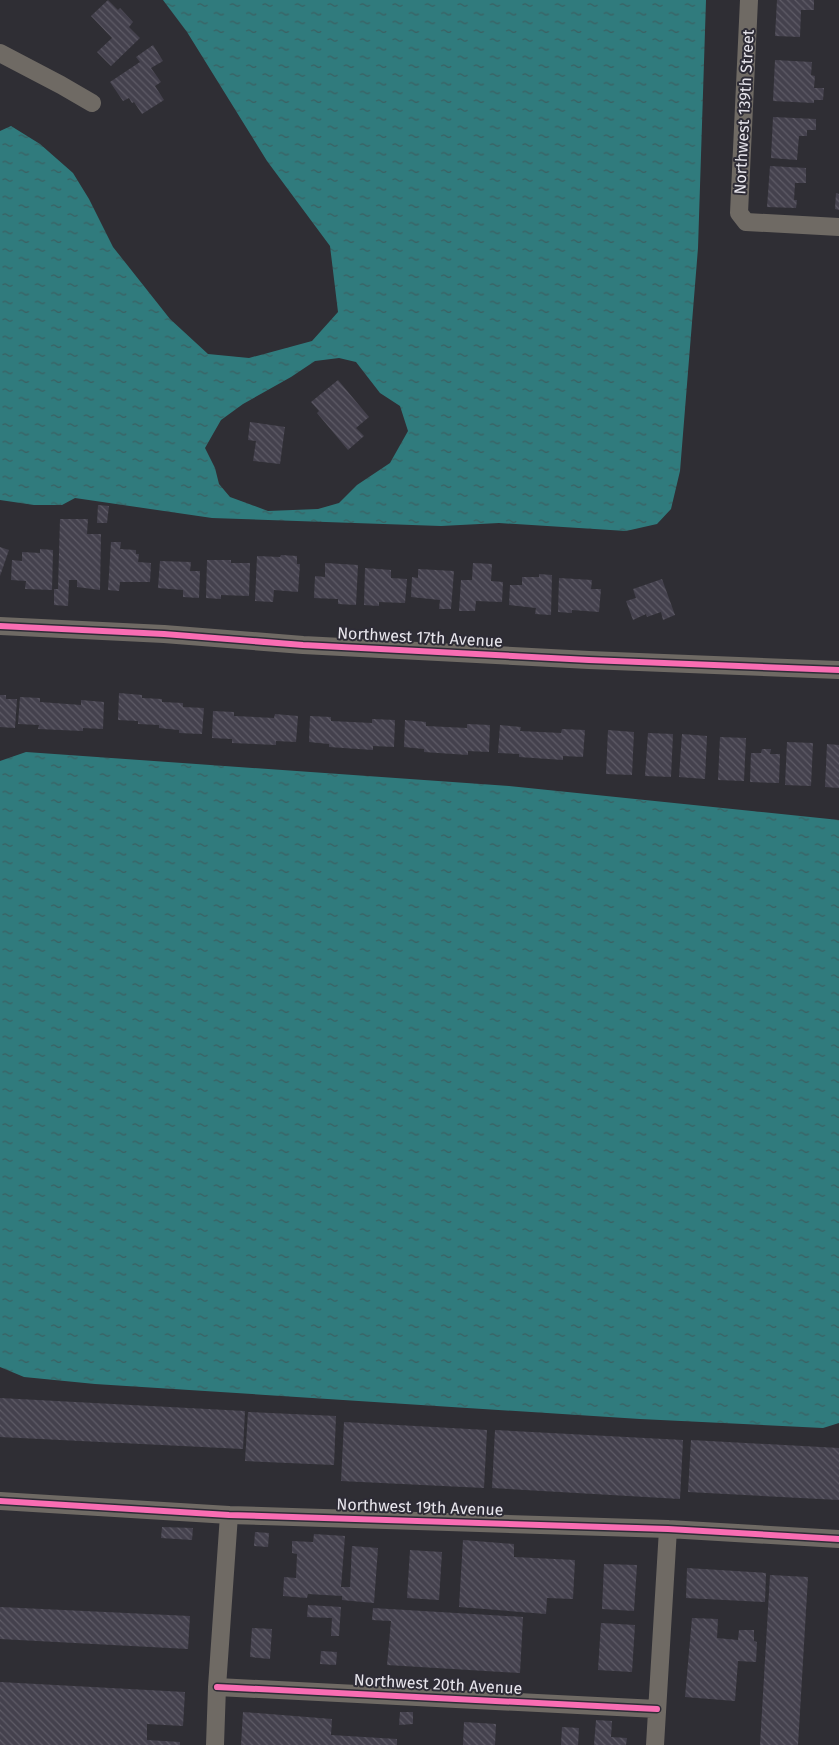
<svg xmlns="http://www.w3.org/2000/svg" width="839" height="1745" font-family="'Fira Sans',sans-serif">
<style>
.water{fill:url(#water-ripples);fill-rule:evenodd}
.building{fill:url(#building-back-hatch)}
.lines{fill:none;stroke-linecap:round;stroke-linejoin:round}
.minor{stroke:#6f6a64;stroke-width:18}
.cycleway-casing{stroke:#2e2c36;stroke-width:9}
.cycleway{stroke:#f96db3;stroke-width:6}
.labels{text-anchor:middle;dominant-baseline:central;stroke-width:4;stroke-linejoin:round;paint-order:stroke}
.street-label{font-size:16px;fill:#e8e6ed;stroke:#2e2c36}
</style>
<defs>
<pattern id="water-ripples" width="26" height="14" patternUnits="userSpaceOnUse" patternTransform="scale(1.25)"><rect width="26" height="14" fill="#307b7d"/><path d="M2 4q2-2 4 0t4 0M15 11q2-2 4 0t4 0" fill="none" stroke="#3b6062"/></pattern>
<pattern id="building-back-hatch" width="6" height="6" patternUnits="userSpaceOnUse" patternTransform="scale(1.25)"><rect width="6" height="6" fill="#44414d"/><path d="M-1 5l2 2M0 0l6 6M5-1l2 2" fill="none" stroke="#5f5c67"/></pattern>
</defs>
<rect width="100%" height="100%" fill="#2f2e34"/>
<path class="water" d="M163 0H706L698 248 680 471 671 509 657 524 626 531 499 523 441 526 212 518 75 498 62 505H34L0 500V131L11 126 40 144 73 173 89 199 113 247 170 319 208 354 249 358 312 341 338 312 330 246 267 161 187 32ZM339 358 356 362 380 393 400 406 408 431 390 463 357 485 339 503 318 509 268 511 230 497 219 484 215 468 205 448 221 420 243 404 291 377 315 361Z
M26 752 509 786 839 820V1423L823 1428 640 1419 95 1384 24 1377 0 1367V761Z"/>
<path class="building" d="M108 0 118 10 120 8 133 22 129 27 140 38 111 66 97 52 112 38 91 16Z
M777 0H814V10H801L800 37 775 36Z
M153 45 163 61 151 68 161 82 155 86 164 100 142 114 134 102 132 103 129 98 123 101 110 82 140 62 136 57Z
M775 60 812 62 811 75 815 76 814 88H824L823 100H814V103L773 101Z
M773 117 816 119V130H807V136H799L797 160 771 158Z
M770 166 806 168V183H795L794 200H797L796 208 767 207Z
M836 193 839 194V210L835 209Z
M338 380 369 417 356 428 364 436 348 450 317 413 319 411 311 402Z
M250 422 285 427 280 464 253 461 256 441 248 440Z
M98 505 109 506 107 523H97Z
M60 519H88L87 534H101L100 590 77 587V580H69L68 606 54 605V589H58Z
M111 542H121L120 549 136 550V554H139L138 562 151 563 150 582H120L119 591 108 590Z
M0 547 9 550 0 576Z
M40 549 53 550 52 590 25 589 26 581 11 580 12 560 22 561V552L40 553Z
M281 555 297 556V564H300L298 592 274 590 273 602 255 601 257 556 280 557Z
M207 560H231V563H250L249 596 221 595V599L206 598Z
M160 561 191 562 190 571H200L199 598 183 597V590L158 588Z
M325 563 358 565 356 605 338 604V599L314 598 315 576 325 577Z
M473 563 492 564 491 581 503 582 502 602 476 601 475 611H459L461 580H472Z
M365 568 391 570V578L407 579 405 603 379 602V606L364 605Z
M418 569 454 571 451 609H439L440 600 411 597 412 577 418 578Z
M539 574 552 575 551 615 535 614 536 608 509 605 510 585H522V577H539Z
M559 578 592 580 591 589H601L599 612 572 610V613L558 612Z
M662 579 675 615 663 620 661 612 647 617 646 614 633 620 626 601 636 598 633 589Z
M119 693 142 695V698L162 699V702L183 703V707L204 708 202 734 179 733V730L159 728V725L138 724V721L118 720Z
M0 695H6V699H17L15 728 0 727Z
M20 697 40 698V702L81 705V700L104 702 103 729 83 728V731L38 729 39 725 18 724Z
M213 711 234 712V716L274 718 275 714 298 716 296 742 276 741V745L232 743V739L212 738Z
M310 716 331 717V721L372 723V719L395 720 394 747 373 746V750L329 747V744L309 742Z
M405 720 426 722V726L467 728V724L490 725 489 752 468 751V755L424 752V749L404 747Z
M500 725 521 727 520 731 561 733 562 729 585 730 583 757 563 756V760L519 757V754L498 753Z
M608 730 634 732 632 775 606 774Z
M648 733 673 734 671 777 645 776Z
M682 734 707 736 705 779 679 777Z
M720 737 746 738 744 781 718 780Z
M787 742 813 743 811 786 785 785Z
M827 744 839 745V788L825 787Z
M762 749H771L770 754H780L779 783 750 782 751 753H761Z
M0 1398 245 1411 243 1449 0 1437Z
M248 1412 336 1416 334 1465 245 1461Z
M344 1422 487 1430 484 1488 341 1481Z
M495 1430 683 1440 680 1499 492 1488Z
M691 1440 839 1448V1500L688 1492Z
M162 1527 193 1528 192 1540 161 1538Z
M255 1532 269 1533 268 1547 254 1546Z
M314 1534 345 1536 341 1587H350L352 1546 378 1548 374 1603 342 1600V1596L308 1594 307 1598 283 1596 284 1577 296 1578 297 1554 292 1553V1541L313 1542Z
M463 1540 514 1544V1557L575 1560 573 1599 547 1598 546 1614 459 1607Z
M410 1550 442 1552 439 1600 407 1598Z
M604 1564 637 1565 634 1611 602 1609Z
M687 1568 766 1573 765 1602 686 1598Z
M770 1575 808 1577 798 1745H760Z
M308 1605 341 1607 339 1636H331L332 1618 307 1617Z
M0 1607 190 1616 188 1649 0 1639Z
M373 1608 523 1617 520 1673 387 1665 391 1621 372 1620Z
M692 1618 718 1619 717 1638 738 1640 739 1630H754V1641L757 1642 756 1662 738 1661 735 1701 685 1697Z
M601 1623 635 1625 632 1672 598 1670Z
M252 1628 272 1629 270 1659 250 1657Z
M321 1651 337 1652 336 1665 320 1664Z
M0 1682 185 1692 183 1726 147 1724V1740L180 1742V1745H0Z
M243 1712 332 1719 331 1735 397 1739V1745H241Z
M400 1712H413V1724L399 1725Z
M596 1720 612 1721 611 1737 627 1738 626 1745H594Z
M464 1722 496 1724 495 1745H463Z
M562 1727 579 1728 578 1745H561Z"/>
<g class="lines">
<path class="minor" d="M749 0 739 213 746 222 839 227
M0 53 61 85 92 103
M0 626 164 634 303 645 589 660 839 670
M0 1501 229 1515 668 1529 839 1539
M217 1687 657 1709
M215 1745 217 1687 229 1515
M655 1745 668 1529"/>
<defs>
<path id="cycleway" d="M0 626 164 634 303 645 589 660 839 670
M0 1501 229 1515 668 1529 839 1539
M217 1687 657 1709"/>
</defs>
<use href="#cycleway" class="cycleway-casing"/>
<use href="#cycleway" class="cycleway"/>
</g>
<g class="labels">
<g class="street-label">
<text transform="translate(744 112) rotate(-87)">Northwest 139th Street</text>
<text transform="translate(420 637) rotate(3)">Northwest 17th Avenue</text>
<text transform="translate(420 1507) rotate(2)">Northwest 19th Avenue</text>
<text transform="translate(438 1684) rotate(3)">Northwest 20th Avenue</text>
</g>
</g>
</svg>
